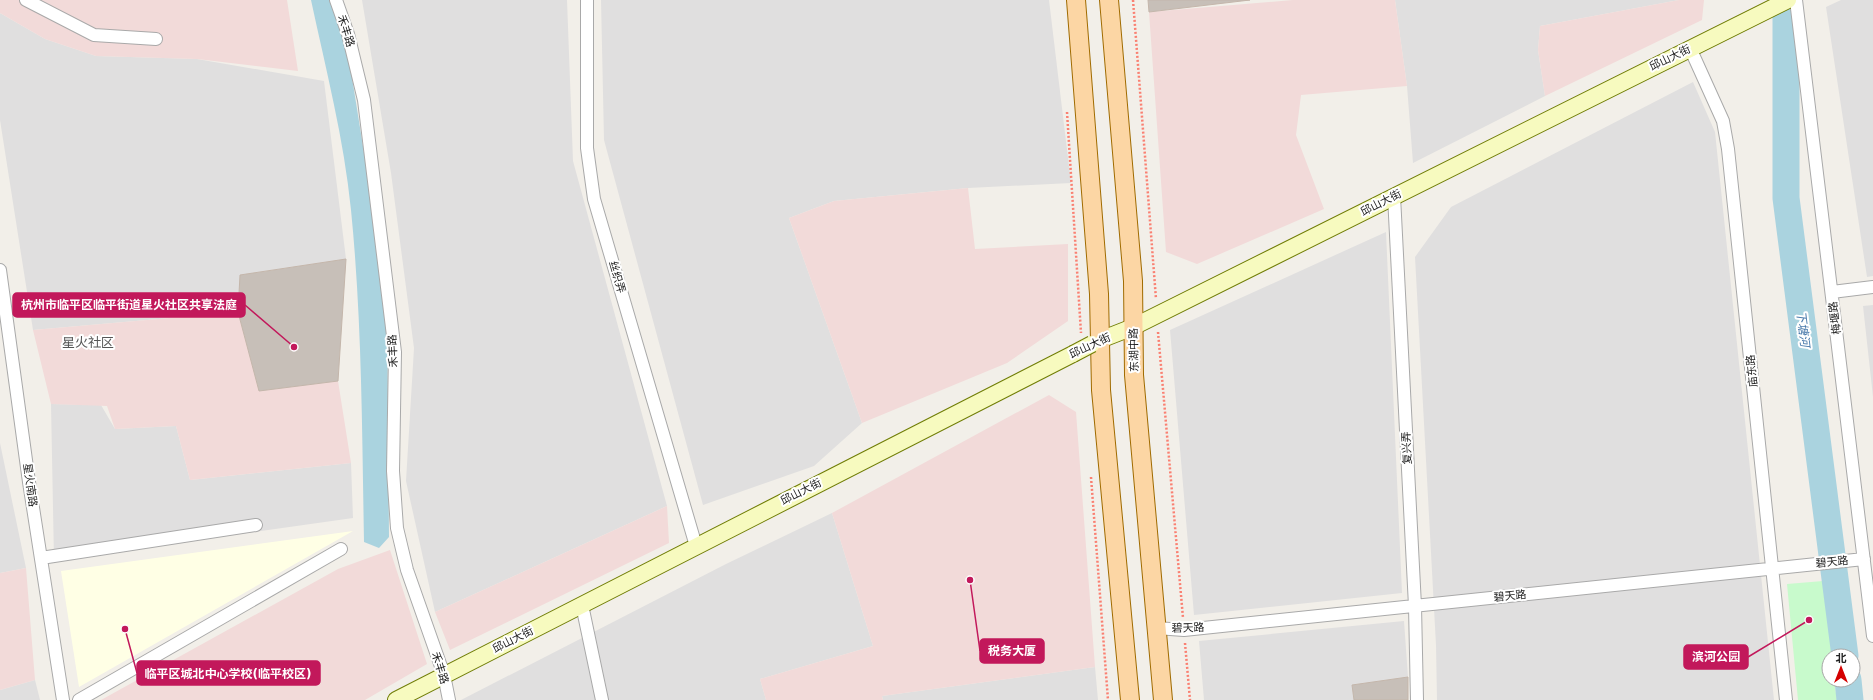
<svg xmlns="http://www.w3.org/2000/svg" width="1873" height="700" font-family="'DejaVu Sans','Noto Sans SC',sans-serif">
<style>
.residential{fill:#e0dfdf}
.commercial{fill:#f2dad9}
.education{fill:#ffffe5}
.park{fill:#c8facc}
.water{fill:#aad3df}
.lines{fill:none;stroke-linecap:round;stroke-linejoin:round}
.river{stroke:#aad3df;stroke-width:27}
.building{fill:#c7bfb8;stroke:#c4b6ab}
.street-casing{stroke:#a9a9a9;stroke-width:14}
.secondary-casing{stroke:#707d05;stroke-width:18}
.primary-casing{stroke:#a06b00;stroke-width:20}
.path{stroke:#fa8072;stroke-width:2.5;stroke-dasharray:2 2;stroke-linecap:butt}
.street{stroke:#fff;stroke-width:12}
.secondary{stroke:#f7fabf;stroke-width:16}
.primary{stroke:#fcd6a4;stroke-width:18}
.secondary-bridge-casing{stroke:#707d05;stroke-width:18;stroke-linecap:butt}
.secondary-bridge{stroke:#f7fabf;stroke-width:16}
.labels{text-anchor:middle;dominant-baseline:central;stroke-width:4;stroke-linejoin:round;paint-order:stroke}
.street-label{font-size:11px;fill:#222;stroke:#fff}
.water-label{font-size:12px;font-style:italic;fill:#4a7aab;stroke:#fff}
.quarter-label{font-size:13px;fill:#555;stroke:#fff}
.leader{fill:none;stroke:#c2185b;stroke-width:1.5}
.callout-dot{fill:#c2185b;stroke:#fff;stroke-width:1.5}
.callout{fill:#c2185b;stroke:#c2185b;stroke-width:1.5}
.callout-label{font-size:12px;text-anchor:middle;font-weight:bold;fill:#fff}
</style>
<rect width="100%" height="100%" fill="#f2efe9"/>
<path class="residential" d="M362 0H567L573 161 667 506 435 612 406 481 414 348 391 173Z
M601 0H1049L1071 183 968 188 834 201 789 218 862 423 814 466 703 505 604 140Z
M1395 0H1679L1540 26 1538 50 1545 96 1413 163 1407 86Z
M1841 0H1873V276L1867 277 1826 7Z
M0 13 45 39 96 56 197 59 324 81 346 259 240 275 238 312 33 330 0 120Z
M1693 82 1715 132 1774 700H1437L1436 645 1415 257 1451 207Z
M1386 232 1402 593 1194 615 1170 330Z
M1873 305V397L1863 306Z
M51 404 101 405 115 429 176 426 190 480 351 463 353 518 54 560Z
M0 443 26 568 0 573Z
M832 513 873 646 760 679 766 700H461L726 564Z
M1404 621 1408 677 1352 685 1354 700H1204L1199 641Z
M1095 667 1098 700H883L882 696Z
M35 680 40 700H0V690Z"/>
<path class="commercial" d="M0 0H287L298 71 197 59 96 56 45 39 0 13Z
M1293 0H1395L1407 86 1301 95 1296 135 1324 209 1197 264 1166 252 1149 12Z
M1679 0H1704L1702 20 1545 96 1538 50 1540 26Z
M968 188 975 249 1068 244V321L1007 363 862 423 789 218 834 201Z
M238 312 259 391 338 381 351 463 190 480 176 426 115 429 107 406 51 404 33 330Z
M1049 395 1076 412 1095 667 882 696 883 700H766L760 679 873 646 832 513Z
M667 506 669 543 450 650 435 612Z
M390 550 427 664 365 700H101L338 569Z
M26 568 35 680 0 690V573Z"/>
<path class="education" d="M353 531 79 687 61 571Z"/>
<path class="park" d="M1823 581 1832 656H1829V680H1834L1837 700H1798L1787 584Z"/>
<path class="water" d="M311 0H329L345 34 387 296 389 537 379 548 364 542C362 431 362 320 351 210 344 139 326 70 311 0Z"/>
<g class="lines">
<path class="river" d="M1786 0V198L1845 656
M1848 680 1850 700"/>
</g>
<path class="building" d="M1148 0H1250L1149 12Z
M346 259 338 381 259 391 238 312 240 275Z
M1408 677V700H1354L1352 685Z"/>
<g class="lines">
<defs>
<path id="street" d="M26 0 94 35 156 39
M336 0 348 34 364 100 395 352 393 471 397 528 407 570 444 675 449 700
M587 0V148L594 199 696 546
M1796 0 1873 636
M1690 48 1723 121 1728 149 1786 700
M1394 196 1415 606 1417 700
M0 270 29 482 63 700
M1832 292 1873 287
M41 558 256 525
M582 605 602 700
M1156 628 1184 630 1864 559
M79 700 341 549"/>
<path id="secondary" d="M1100 340 1133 327 1788 0
M396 700 1073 354"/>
<path id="primary" d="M1076 0 1099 294 1101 390 1130 700
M1109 0 1133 281 1134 375 1163 700"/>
</defs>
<use href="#street" class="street-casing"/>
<use href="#secondary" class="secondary-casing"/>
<use href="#primary" class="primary-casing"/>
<path class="path" d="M1133 0 1156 299
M1067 112 1081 333
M1158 332 1183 618
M1091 477 1108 700
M1185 643 1190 700"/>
<use href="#street" class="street"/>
<use href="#secondary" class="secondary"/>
<use href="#primary" class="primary"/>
<defs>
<path id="secondary-bridge" d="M1073 354 1092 344"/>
</defs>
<use href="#secondary-bridge" class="secondary-bridge-casing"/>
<use href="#secondary-bridge" class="secondary-bridge"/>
</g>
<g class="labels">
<g class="street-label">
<text transform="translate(346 31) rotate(73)">禾丰路</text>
<text transform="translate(1670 58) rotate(-26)">邱山大街</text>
<text transform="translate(1381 203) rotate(-27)">邱山大街</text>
<text transform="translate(617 277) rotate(74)">丝织弄</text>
<text transform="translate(1835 318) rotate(-97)">梅堰路</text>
<text transform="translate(1090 346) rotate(-25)">邱山大街</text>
<text transform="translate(1134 350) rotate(-91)">东湖中路</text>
<text transform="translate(393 351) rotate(-93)">禾丰路</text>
<text transform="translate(1752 371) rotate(-96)">庙东路</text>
<text transform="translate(1407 448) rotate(-93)">复兴弄</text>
<text transform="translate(30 485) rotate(82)">星火南路</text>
<text transform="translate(801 492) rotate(-27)">邱山大街</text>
<text transform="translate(1832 562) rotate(-6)">碧天路</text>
<text transform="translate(1510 596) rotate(-6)">碧天路</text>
<text transform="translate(1188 628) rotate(-2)">碧天路</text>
<text transform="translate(513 640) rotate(-27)">邱山大街</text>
<text transform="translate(440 668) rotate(73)">禾丰路</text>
</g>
<g class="water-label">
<text transform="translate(1803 329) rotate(83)">下塘河</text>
</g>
<g class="quarter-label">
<text x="88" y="342">星火社区</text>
</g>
</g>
<path class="leader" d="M294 347L245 305M970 580L980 651M1809 620L1748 657M125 629L137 673"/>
<g class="callout-dot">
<circle cx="294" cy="347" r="4"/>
<circle cx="970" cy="580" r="4"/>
<circle cx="1809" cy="620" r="4"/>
<circle cx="125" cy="629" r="4"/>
</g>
<g class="callout">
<rect x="13" y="293" width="232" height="24" rx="4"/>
<rect x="980" y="639" width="64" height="24" rx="4"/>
<rect x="1684" y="645" width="64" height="24" rx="4"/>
<rect x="137" y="661" width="183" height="24" rx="4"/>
</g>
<g class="callout-label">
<text x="129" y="309">杭州市临平区临平街道星火社区共享法庭</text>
<text x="1012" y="655">税务大厦</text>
<text x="1716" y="661">滨河公园</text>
<text x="228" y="678">临平区城北中心学校(临平校区)</text>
</g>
<g transform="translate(1841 668)"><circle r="19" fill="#ffffff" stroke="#a7a7a7"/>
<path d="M0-3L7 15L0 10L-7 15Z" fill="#d40000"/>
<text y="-6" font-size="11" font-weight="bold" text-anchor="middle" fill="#222222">北</text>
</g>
</svg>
